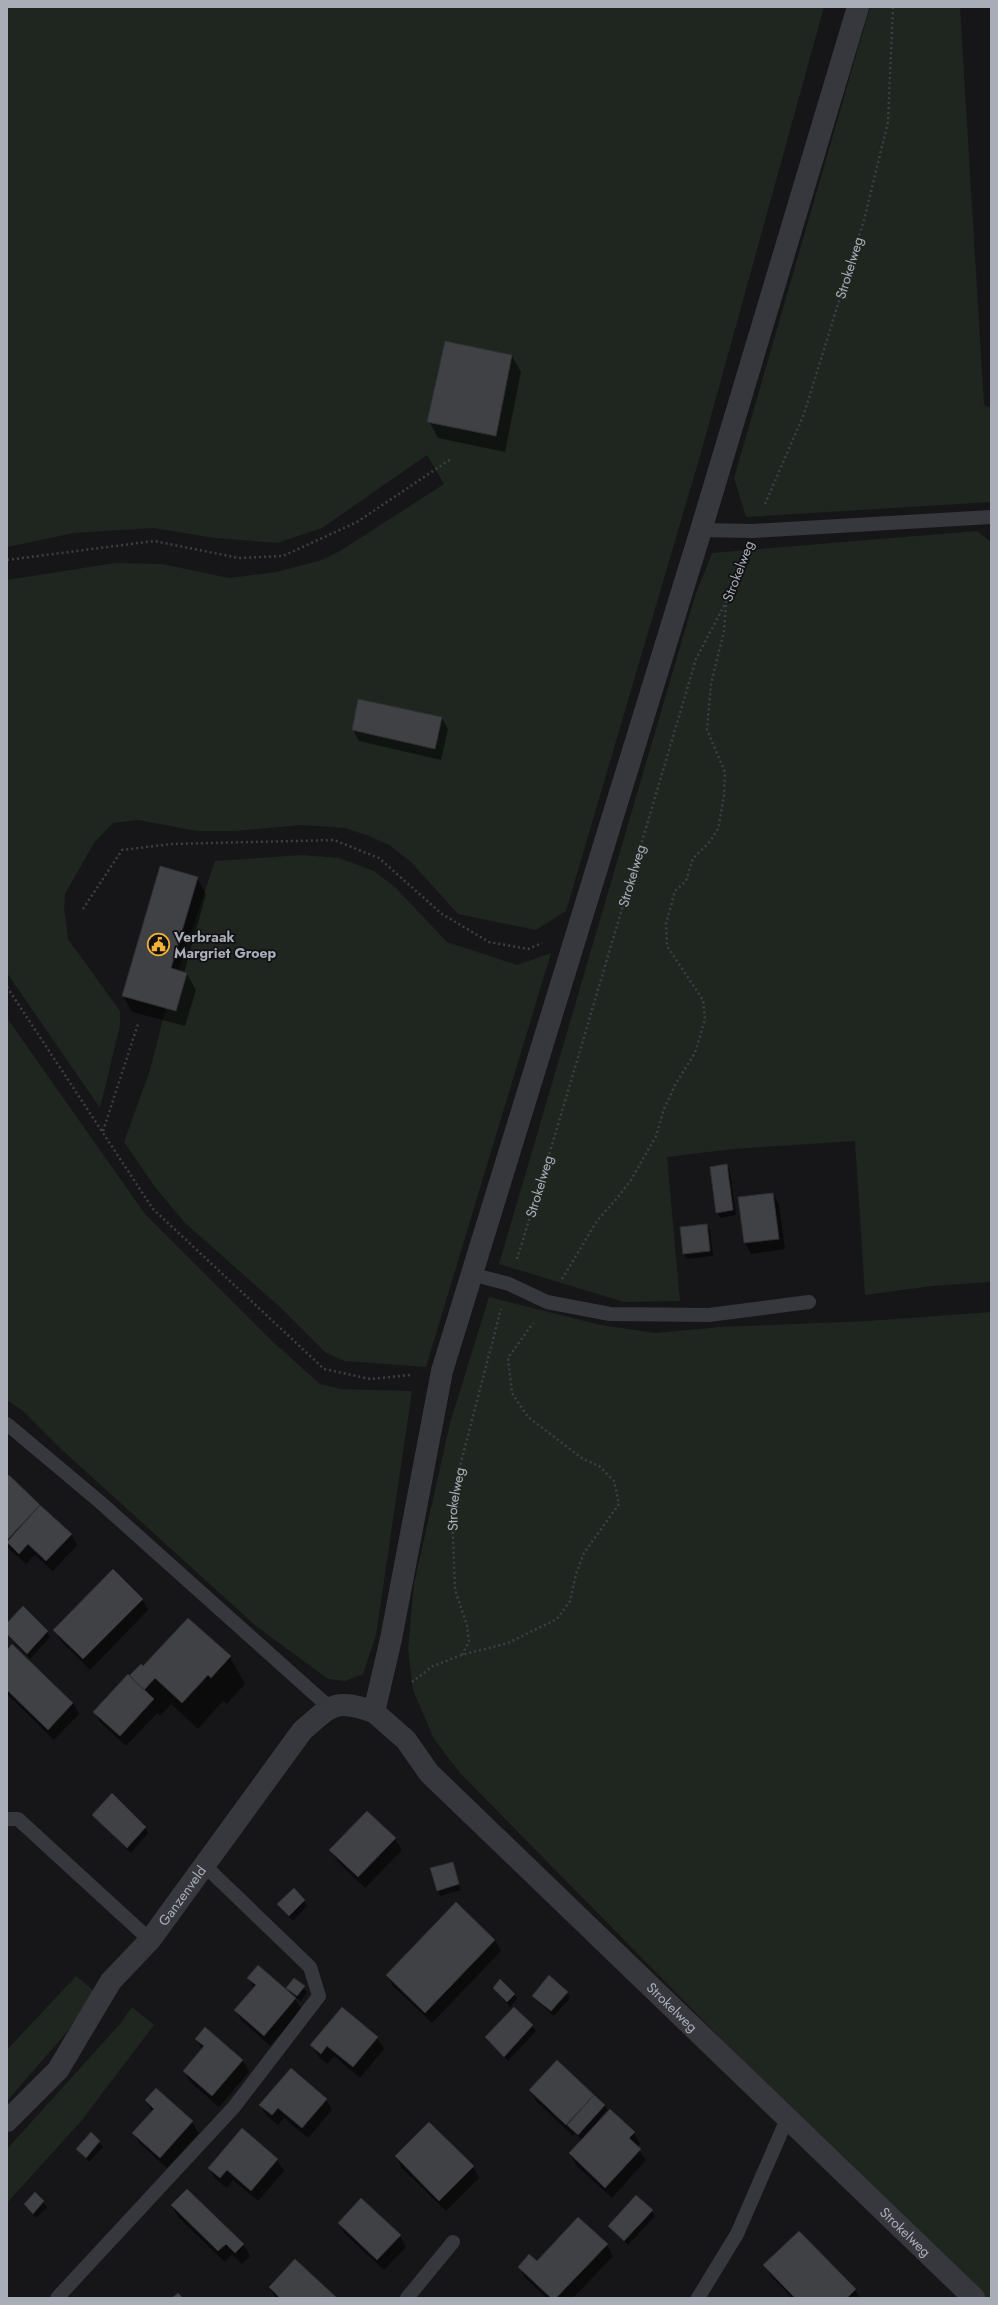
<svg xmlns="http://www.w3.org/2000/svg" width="998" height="2305" font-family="Jost,sans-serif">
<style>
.green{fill:#1e261f}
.shadow{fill:#0007}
.building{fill:#404145;stroke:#303034}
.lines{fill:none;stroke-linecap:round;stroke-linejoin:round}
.path{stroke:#3d3f44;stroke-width:2.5;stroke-dasharray:2 3;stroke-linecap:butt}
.lane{stroke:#37383d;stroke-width:14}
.street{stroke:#37383d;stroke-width:22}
.labels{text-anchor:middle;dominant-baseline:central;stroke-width:3.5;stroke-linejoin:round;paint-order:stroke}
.street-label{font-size:14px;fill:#a8adb8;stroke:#111113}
.poi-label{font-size:14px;font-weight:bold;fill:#a8adb8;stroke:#111113;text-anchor:start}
</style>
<rect width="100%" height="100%" fill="#161618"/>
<path class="green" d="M7 7H824L700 456 566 911 536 930 458 914 410 861 389 845 369 836 345 828 302 825 235 831H197L138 820 113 823 94 843 65 894 64 907 68 939 120 1011V1026L100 1108 7 973V580L115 563 162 564 229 578 276 572 322 560 340 551 444 484 427 455 322 528 277 543 215 538 153 528 74 533 7 547Z
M870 7H960L984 405 991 408V502L746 517 734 478Z
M977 531 991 542V1282L932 1286 865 1295 855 1141 733 1149 667 1157 680 1301 624 1302 499 1264 695 596 712 553Z
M302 855 339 858 374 871 395 887 447 942 517 965 551 953 426 1367 344 1361 325 1352 281 1308 185 1223 155 1187 124 1142 149 1073 166 1008 215 861Z
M7 1018 145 1214 272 1341 320 1384 341 1389 412 1391 376 1635 363 1674 345 1681 328 1679 256 1626 61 1449 23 1411 7 1400Z
M489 1297 601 1325 655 1333 721 1327 868 1321 991 1312V2298H985L747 2065 460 1773 434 1739 413 1690 408 1649 414 1584 450 1423Z
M76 1976 99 1995 7 2101V2050Z
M132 2007 154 2025 82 2120 7 2203V2149L120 2024Z"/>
<path class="shadow" d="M446 343 512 356 521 372 505 452 438 438 429 421Z
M359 700 442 718 448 729 441 760 359 741 353 730Z
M197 878 206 894 184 973 187 974 196 990 185 1026 132 1012 123 996Z
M727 1165 730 1171 736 1215 720 1218 717 1212Z
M773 1194 779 1205 785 1249 751 1254 745 1243 739 1198Z
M706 1225 710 1230 713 1256 687 1259 684 1254 681 1228Z
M9 1477 71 1534 77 1545 53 1571 35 1555 26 1564 7 1547V1478Z
M142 1599 148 1610 90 1670 61 1641 55 1630Z
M7 1625 47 1632 50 1637 30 1659 7 1635Z
M7 1651 73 1703 79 1714 54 1740 7 1694Z
M230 1657 245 1684 227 1704 223 1701 198 1729 171 1704 160 1716 157 1713 126 1746 101 1723 94 1712 130 1677 143 1667Z
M367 1812 395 1839 402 1850 365 1888 337 1861 330 1850Z
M93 1815 145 1828 148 1833 131 1853Z
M452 1863 461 1890 440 1896 437 1890Z
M304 1900 307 1906 293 1921 279 1904Z
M456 1903 495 1940 501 1951 432 2023 393 1986 387 1975Z
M249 1978 292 1996 288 1988 295 1979 307 1992 301 2001 293 1996 302 2010 270 2046 242 2021 235 2010 254 1988Z
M494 1988 514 1994 517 1999 510 2007Z
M567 1992 570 1998 554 2016 537 2001 534 1996Z
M342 2008 377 2038 384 2049 360 2078 334 2056 327 2064 318 2056 311 2045Z
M514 2008 536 2031 508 2061 486 2037Z
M205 2029 243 2061 249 2072 219 2107 190 2082 184 2071 202 2049 196 2039Z
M557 2062 604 2105 607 2110 596 2123 634 2133 640 2144 637 2147 646 2160 612 2198 576 2165 570 2154 582 2140 575 2133 573 2136 536 2101 530 2090Z
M326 2099 332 2110 308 2138 284 2118 278 2125 267 2116 260 2105Z
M146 2100 192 2122 199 2133 167 2168 140 2144 133 2133 152 2112Z
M429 2124 473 2167 479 2178 446 2211 402 2168 396 2157Z
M242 2130 277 2160 284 2171 258 2201 233 2180 227 2188 215 2179 209 2168Z
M91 2134 103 2147 89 2162 77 2149Z
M187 2190 244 2245 250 2256 242 2264 232 2254 225 2262 178 2217 172 2206Z
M35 2194 47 2207 36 2218 25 2204Z
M652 2211 655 2216 628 2245 609 2226Z
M578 2219 607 2245 613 2256 573 2298H547L525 2278 519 2267 537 2262Z
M339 2223 400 2236 406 2247 384 2270 345 2234Z
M764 2265 855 2290 860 2298H792L771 2276Z
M270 2288 335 2298H276Z"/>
<path class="building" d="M445 341 512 355 496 436 427 422Z
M358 699 442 717 435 749 352 730Z
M160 866 198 877 171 968 187 973 176 1011 122 996Z
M727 1164 733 1210 716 1213 710 1167Z
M773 1193 779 1239 744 1243 738 1197Z
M707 1224 710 1251 683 1254 680 1227Z
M9 1475 40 1505 7 1540V1477Z
M40 1505 72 1534 46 1561 28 1544 19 1554 7 1542Z
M113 1569 143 1599 83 1659 53 1630Z
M23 1606 48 1631 27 1654 7 1634V1623Z
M188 1618 231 1656 211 1678 208 1675 182 1703 155 1678 144 1690 129 1676 141 1664 143 1666Z
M12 1644 73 1703 48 1730 7 1690V1650Z
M128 1674 154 1699 120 1736 93 1712Z
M112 1793 146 1827 127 1848 92 1815Z
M367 1811 396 1838 358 1877 329 1850Z
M453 1862 459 1884 437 1891 430 1868Z
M294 1888 305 1900 289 1916 277 1904Z
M456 1902 495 1940 425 2013 386 1975Z
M258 1965 296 1998 264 2036 234 2010 256 1985 247 1978Z
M549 1975 568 1992 551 2011 532 1996Z
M294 1978 305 1986 297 1996 286 1988Z
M500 1979 515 1994 507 2002 493 1988Z
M342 2007 378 2037 353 2067 327 2046 321 2054 310 2045Z
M514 2007 533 2025 504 2057 485 2037Z
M205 2027 243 2060 212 2096 183 2071 204 2046 195 2039Z
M557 2060 594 2095 566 2125 529 2090Z
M291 2068 327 2099 302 2128 278 2108 272 2115 259 2105Z
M156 2088 193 2121 160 2158 132 2133 154 2109 145 2100Z
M594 2095 605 2105 578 2135 567 2125Z
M610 2109 635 2132 629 2138 641 2149 605 2188 569 2153Z
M429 2122 474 2166 439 2201 395 2156Z
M242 2128 278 2159 251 2191 227 2170 220 2178 208 2168Z
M91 2132 100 2141 86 2158 76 2149Z
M187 2189 244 2244 235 2253 226 2244 218 2251 171 2205Z
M35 2192 44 2201 33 2214 24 2204Z
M636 2195 653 2210 624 2241 608 2226Z
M361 2198 401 2235 377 2260 338 2223Z
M578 2217 608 2244 556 2298H551L518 2267 529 2254 537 2261Z
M799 2231 856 2289 847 2298H795L763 2265Z
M295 2259 337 2298H280L269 2287Z
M178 2293 183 2298H172Z"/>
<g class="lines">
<g class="path">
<path id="s1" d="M765 504 804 414 864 220 888 122 893 7"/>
<path d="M7 560 154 541 239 558 283 556 357 522 451 459"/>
<path d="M83 909 122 850 171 844 334 840 379 858 442 914 489 942 528 949 542 943"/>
<path d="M7 987 153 1209 324 1369 370 1379 411 1375"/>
<path d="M103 1131 138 1024"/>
<path id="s2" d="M517 1259 555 1135 696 659 726 602 742 556"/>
<path d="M562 1279 597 1221 618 1197 631 1180 656 1136 664 1109 676 1083 695 1053 705 1019 703 1000 667 946 666 924 675 891 686 881 693 858 708 844 718 829 724 796 725 772 707 730 711 684 724 631 726 605"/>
<path id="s3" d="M462 1655 469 1641 467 1625 455 1590 452 1508 461 1462 501 1309"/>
<path d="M412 1682 433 1666 462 1655 508 1643 557 1619 570 1601 576 1574 584 1553 619 1504 614 1481 599 1466 583 1459 528 1417 512 1393 508 1358 533 1323"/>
</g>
<path class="lane" d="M701 530 753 531 991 517
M471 1274 509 1284 547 1302 610 1314 709 1315 809 1302
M7 1424 100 1502 329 1707
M7 1819H18L150 1940
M57 2298 234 2107 319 1996 310 1967 204 1865
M407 2298 453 2242
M698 2298 737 2234 787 2119"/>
<g class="street">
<path id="s4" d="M858 7 701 530 442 1371 391 1639 374 1712 406 1740 429 1773 974 2298"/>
<path id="s5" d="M7 2121 58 2070 111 1981 150 1940 302 1731C332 1705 334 1698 374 1712"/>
</g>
</g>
<defs>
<symbol id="civic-ring" viewBox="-11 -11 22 22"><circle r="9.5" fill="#111113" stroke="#f2b134" stroke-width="1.5"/><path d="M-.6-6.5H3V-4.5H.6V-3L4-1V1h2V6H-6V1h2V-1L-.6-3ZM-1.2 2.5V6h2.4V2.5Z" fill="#f2b134"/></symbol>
</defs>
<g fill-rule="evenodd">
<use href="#civic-ring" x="146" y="932" width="25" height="25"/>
</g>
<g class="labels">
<g class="street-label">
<text stroke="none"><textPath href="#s1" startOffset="251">Strokelweg</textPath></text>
<text transform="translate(738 571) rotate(-69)">Strokelweg</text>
<text stroke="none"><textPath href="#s2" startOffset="400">Strokelweg</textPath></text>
<text stroke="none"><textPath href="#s2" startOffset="76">Strokelweg</textPath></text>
<text stroke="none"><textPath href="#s3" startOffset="160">Strokelweg</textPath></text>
<text stroke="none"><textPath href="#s5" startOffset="287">Ganzenveld</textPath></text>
<text stroke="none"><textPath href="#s4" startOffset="2194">Strokelweg</textPath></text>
<text stroke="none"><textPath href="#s4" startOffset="2518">Strokelweg</textPath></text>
</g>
<g class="poi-label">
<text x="174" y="937">Verbraak<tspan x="174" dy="16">Margriet Groep</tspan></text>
</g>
</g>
<rect width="998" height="2305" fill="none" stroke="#a8adb8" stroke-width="16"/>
</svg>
